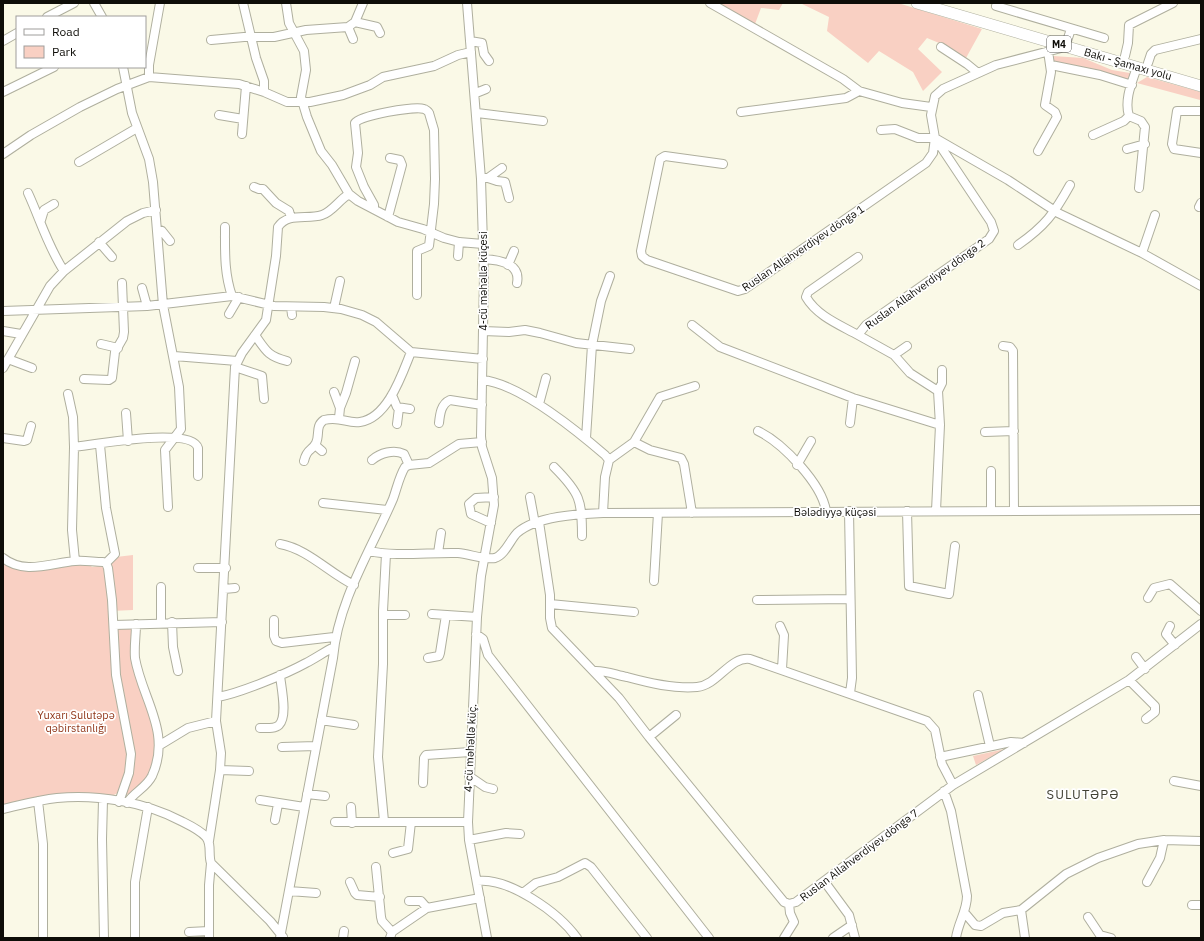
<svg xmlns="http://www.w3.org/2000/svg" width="1204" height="941" font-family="'IBM Plex Sans',sans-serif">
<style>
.green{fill:#f9d0c3}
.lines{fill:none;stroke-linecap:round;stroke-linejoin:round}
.minor-casing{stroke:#afaf9e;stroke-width:10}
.highway-casing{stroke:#afaf9e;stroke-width:12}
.minor{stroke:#fff;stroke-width:8}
.highway{stroke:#fff;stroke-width:11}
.labels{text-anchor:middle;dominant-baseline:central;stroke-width:3.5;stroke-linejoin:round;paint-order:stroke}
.shield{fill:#fff;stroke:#565652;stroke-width:1}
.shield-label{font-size:10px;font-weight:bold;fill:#0e0d08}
.street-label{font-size:11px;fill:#0e0d08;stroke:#fff}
.park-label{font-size:11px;fill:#91381b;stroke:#fff}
.quarter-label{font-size:13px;letter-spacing:1px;fill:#424234;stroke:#fff}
</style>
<rect width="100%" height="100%" fill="#faf9e7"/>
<path class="green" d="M715 3H783L779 10 761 8 755 24Z
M800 3H898L982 29 966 58 944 45 927 38 918 49 942 72 923 91 913 72 879 51 868 63 827 31 829 17Z
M1053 56 1083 58 1112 70 1130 73 1129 79 1055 64Z
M1147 77 1201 92V103L1200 100 1137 83Z
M133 555V610L111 611V629H132L150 712 156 747 150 774 142 786 131 795 118 793 107 798 3 806V562L90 565 92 567 111 564 116 557Z
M1005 749 976 765 973 756Z"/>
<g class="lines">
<defs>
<path id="minor" d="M94 3 102 17
M243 3 256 58 264 81V92
M286 3 289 23 304 51 306 70 301 97 307 117 321 151 332 165 349 194 358 201 398 222 423 229 444 238 459 242 483 244
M467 3 481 179 484 276 481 436 482 447 492 478 494 505 481 576 477 617 468 822 469 840 487 938
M710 3 843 79 859 91 902 103 931 107
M996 6 1104 38
M47 17 74 3
M355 22 377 27 380 33
M348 27 353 39
M211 40 244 37H274L306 30 348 27 355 22 363 3
M3 41 17 33
M470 41 482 43 484 54 489 61
M941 47 967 64 978 73
M1125 56 1128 43 1129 25 1173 3
M1148 63 1151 54 1155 50 1201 39
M1051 65 1100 75 1132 85
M123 67 132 113 149 159 153 182 163 305 179 387 181 429 165 450 168 507
M149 77V65L160 3
M3 92 54 67
M476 93 486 89
M1201 111H1177L1172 144 1174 149 1201 153
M741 112 846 98 859 91
M477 113 543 121
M219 115 243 119
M1129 116 1141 121 1145 127 1139 188
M881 130 895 129 918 138H935L1008 180 1058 213 1142 253 1201 286
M242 134 246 86
M1093 135 1124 121 1129 116C1124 100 1132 82 1137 67
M1127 149 1145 144
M1038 151 1057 117 1055 112 1045 105 1051 72 1048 51
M3 154 31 135 80 107 117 89 149 77 239 84 264 92 287 102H310L343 95 370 85 383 77 434 66 458 55 471 52
M79 162 137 128
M723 164 665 156 660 159 641 251 642 256 647 260 738 291 745 289 926 163 933 153 935 138
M484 178H488L502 168
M488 178 497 181 505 182 509 198
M254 187 259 189H263L276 203 289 211 291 218
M28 193C40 219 48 247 64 271
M1199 207 1201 203
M374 209V205L364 187 356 167 358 153 355 123C360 115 415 106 424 109 425 109 429 112 429 113L434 130 435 179 434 204 429 246 417 251V295
M388 217 402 165 400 160 390 158
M41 220 44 210 54 204
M225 227C225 251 224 273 232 296
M157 229 162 231 170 241
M99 242 112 257
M1018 245C1045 226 1054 214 1070 185
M1142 253 1155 215
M458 256 459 242
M858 257 808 292 806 297C817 316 840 325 858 335
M484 259C499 260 521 263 517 283
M508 265 514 251
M142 288 147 306
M291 307 292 315
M334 308 340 281
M3 311 147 306 232 296 274 306 324 307 341 309 362 315 376 322 411 352 483 359
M229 314 239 297
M692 325 720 347 853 398 940 425
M3 331 21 334
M483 331 509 332 525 330 540 333 576 343 630 349
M255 335C266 351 268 356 287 361
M101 344 118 348
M1003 346 1010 347 1013 351 1014 511
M894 355 907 346
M174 356 237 361
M8 359 32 368
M235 367 262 376 264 399
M3 368 50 286 64 271 127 221 143 213 156 210
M84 379 109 380 112 378 115 352 123 338 124 332 122 283
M482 380C519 383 577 431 605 455L609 460 605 477 603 513
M938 391 942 383V370
M334 392 340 408
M68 394 73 417 74 447 72 530 75 561
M392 395 397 407 410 409
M539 404 546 378
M126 413 128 441
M339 418 340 408 346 393 355 361
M439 423C440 414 441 404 450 400L482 405
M850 423 853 398
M397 424 399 408
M758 431C783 443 822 484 826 511
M985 432 1014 431
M3 438 24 441 27 440 31 426
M586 438 592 345 601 301 610 276
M634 442 650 450 681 458 684 464 692 513
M100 445 106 508 115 554 106 563
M315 445 322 451
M74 447C93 445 192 426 198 448V476
M372 460C380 453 394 449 404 454L409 465
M609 460 634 442 660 397 695 386
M304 461C307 448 312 451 316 443 320 435 315 426 324 420 341 416 347 424 360 422 388 418 402 374 411 352
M797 465 811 441
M554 467C580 493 582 500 582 536
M530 497 535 524
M323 503 387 510
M849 511 852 678 850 693
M907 511 909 586 949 594 955 546
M936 511 940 425 938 391 910 373 894 355 858 335 866 325 989 239 994 231 991 222 935 138 931 115 935 96 943 89 996 65 1065 47 1071 29
M991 511V471
M539 522 550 595V618L552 628 619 698 649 737 784 902 789 904 796 902 953 785 1129 680 1201 624
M491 523 471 514 469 504 476 498 494 497
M280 544C308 549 329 573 354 585
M369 551C395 557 431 552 458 553 469 554 486 560 495 558 505 555 510 540 517 533 536 516 578 514 603 513L1201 510
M438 553 441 533
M3 558C24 575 51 563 75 561 84 560 94 562 103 562L106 563 108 568 112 600 116 675 131 754 129 773 119 802
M198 568H226
M654 581 658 513
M161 587V622
M224 589 235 588
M1148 598 1154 588 1170 584 1201 611
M757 600 850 599
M550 604 634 612
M432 614 477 617
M383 615H405
M274 620V636L276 641 282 643 334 637
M172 622 173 647 178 671
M114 625 222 622
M780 626 784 635 782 669
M1170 626 1166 634 1175 645
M476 634 483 639 488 655 709 938
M1136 657 1145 669
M428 658 439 656 440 653 446 615
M594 671C605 670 616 675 627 677 649 683 674 689 697 687 718 685 730 656 750 659L927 721 935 730 942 764 953 785
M1129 680 1155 706V712L1146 719
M978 695 990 746
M218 697C240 693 286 674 306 663 316 658 324 652 334 647
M321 720 354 725
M260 728C266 728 275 729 279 725 288 716 281 687 280 675
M649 737 676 715
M160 745 188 728 216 721
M282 747 316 746
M940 757 1011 742 1024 743
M220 770 249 771
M469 776 485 787 493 789
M1174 781 1201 786
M423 783 424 758 426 755 470 752
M944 791 951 811 967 896C967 911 958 923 956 938
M307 794 325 796
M103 800 102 839 104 938
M260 800 304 807
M38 801 43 844V938
M127 803C134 792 146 788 152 776 172 732 142 699 135 658 134 647 136 635 136 624
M351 807 352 823
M3 809C21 805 38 800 57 798 97 794 145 802 181 821 189 825 200 830 206 837 212 844 208 855 211 863L270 921 283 937
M275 820 278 804
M384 821 378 757 383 664V611L386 554
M335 822H468
M469 840 506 833 520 834
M209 841 220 770 221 753 216 721 235 367 242 353 266 320 276 256 278 227C288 212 307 220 322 215 332 212 339 200 349 194
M393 853 408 849 411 822
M376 867 381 917 382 921 392 932
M477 881C509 877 559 913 577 938
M824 881 849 915 855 938
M350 882 355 893 357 895 380 897
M1147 882 1160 858 1164 840
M289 891 316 893
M523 893 536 883 558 877 585 863 591 867 647 938
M409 901H421L427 908
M1192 905H1201
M1021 910 1025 938
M964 912 975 925 981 926 1003 913 1021 910 1066 874 1098 858 1138 844 1164 840 1201 841
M1088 917 1100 935 1111 938
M189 932 209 931
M135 938V882L148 807
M209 938V885L211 863
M280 938 333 658C338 601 371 550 393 499 397 488 399 477 405 467L409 465 429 463 459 444 482 442
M343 938 344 931
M390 938 392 932 427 908 480 898
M784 938 794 922 790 913 789 904
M833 938 852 925"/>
<path id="highway" d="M917 3 1201 86"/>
</defs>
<use href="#minor" class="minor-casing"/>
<use href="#highway" class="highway-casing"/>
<use href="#minor" class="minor"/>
<use href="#highway" class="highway"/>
</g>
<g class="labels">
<rect class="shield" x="1047" y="36" width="24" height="16" rx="3"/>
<g class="shield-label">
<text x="1059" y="44">M4</text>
</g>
<g class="street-label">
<text transform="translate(1128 64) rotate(16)">Bakı - Şamaxı yolu</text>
<text transform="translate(803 248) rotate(-34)">Ruslan Allahverdiyev döngə 1</text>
<text transform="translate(483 281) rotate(-90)">4-cü məhəllə küçesi</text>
<text transform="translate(925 284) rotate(-36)">Ruslan Allahverdiyev döngə 2</text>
<text x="835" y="512">Bələdiyyə küçəsi</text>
<text transform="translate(470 748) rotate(-87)">4-cü məhəllə küç.</text>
<text transform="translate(859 855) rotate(-37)">Ruslan Allahverdiyev döngə 7</text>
</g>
<g class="park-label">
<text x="76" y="715">Yuxarı Sulutəpə<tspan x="76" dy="13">qəbirstanlığı</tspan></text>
</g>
<g class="quarter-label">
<text x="1083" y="794">SULUTƏPƏ</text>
</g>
</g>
<rect width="1204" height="941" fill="none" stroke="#0e0d08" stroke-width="8"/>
<rect x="16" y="16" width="130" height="52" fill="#ffffff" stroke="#9f9e9c"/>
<rect x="24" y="29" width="20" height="6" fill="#ffffff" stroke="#9f9e9c"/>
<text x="52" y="36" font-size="12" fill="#0e0d08">Road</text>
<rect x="24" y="46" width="20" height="12" fill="#f9d0c3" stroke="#9f9e9c"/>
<text x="52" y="56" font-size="12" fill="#0e0d08">Park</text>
</svg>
